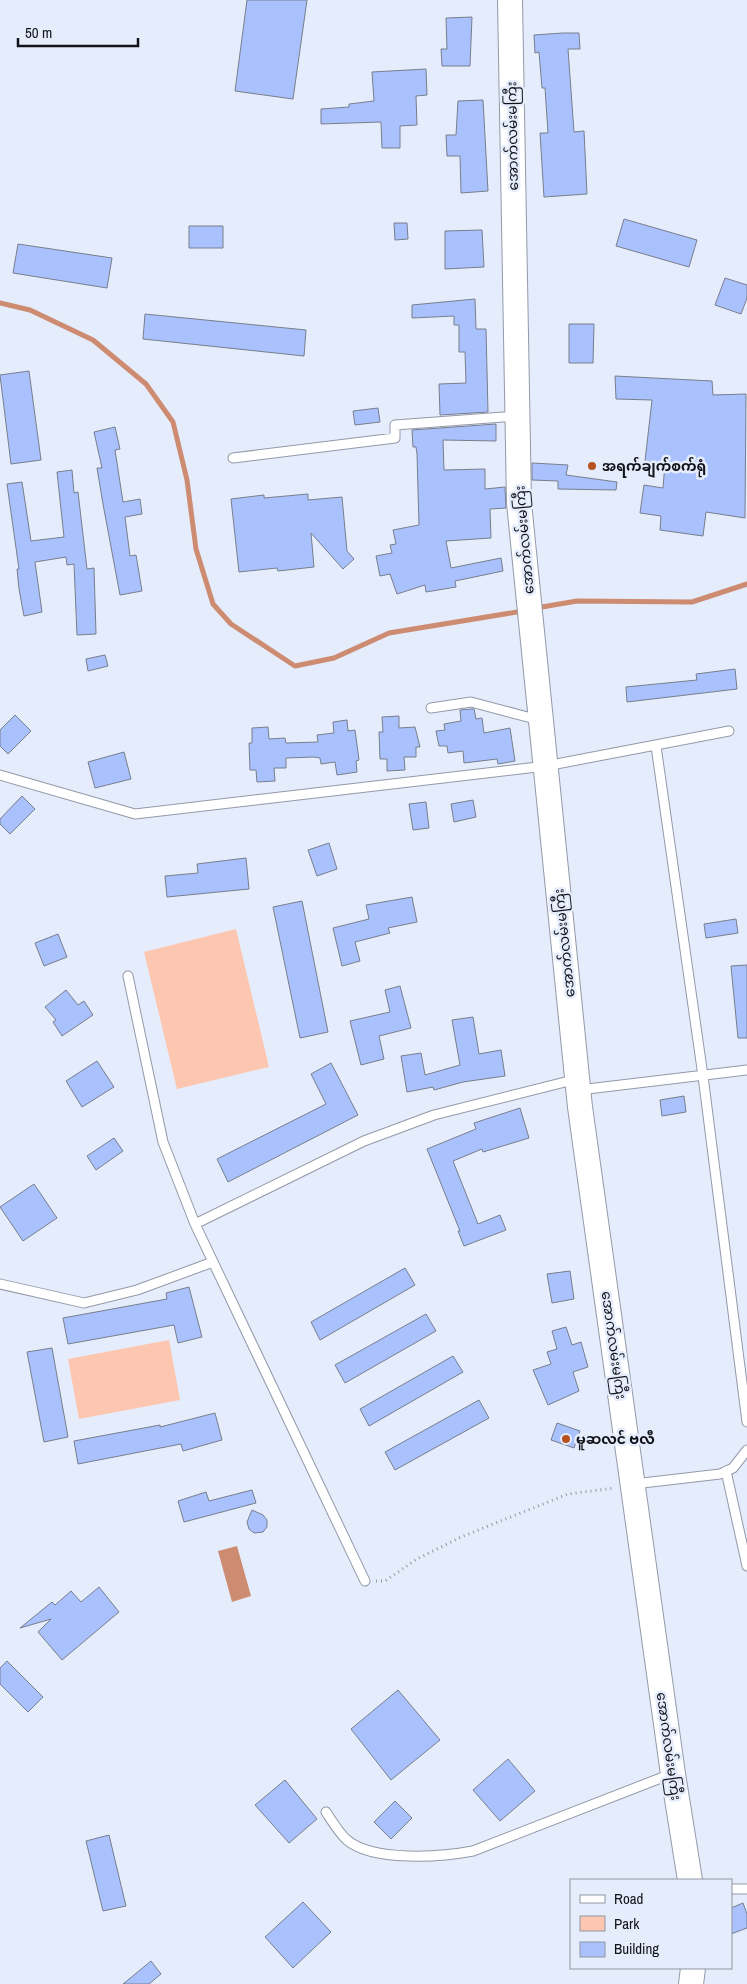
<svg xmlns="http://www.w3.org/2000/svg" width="747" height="1984" font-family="'Archivo Narrow','Noto Sans Myanmar',sans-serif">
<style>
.green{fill:#fdc6b0}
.water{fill:#cd8c71}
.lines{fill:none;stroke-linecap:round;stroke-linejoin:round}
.stream{stroke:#cd8c71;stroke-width:5}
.building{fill:#a9c1fd;stroke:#787e8c}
.service-casing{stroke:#9399a8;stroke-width:11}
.secondary-casing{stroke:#9399a8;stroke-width:26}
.path{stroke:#9399a4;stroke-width:3;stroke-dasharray:1 4;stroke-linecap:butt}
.service{stroke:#fff;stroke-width:9}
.secondary{stroke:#fff;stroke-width:24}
.poi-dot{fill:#b65122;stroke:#e5ecfc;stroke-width:2}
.labels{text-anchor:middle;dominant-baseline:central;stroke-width:5;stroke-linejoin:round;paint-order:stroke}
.street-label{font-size:14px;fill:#111318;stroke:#e5ecfc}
.poi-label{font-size:14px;font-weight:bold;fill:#111318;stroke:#e5ecfc;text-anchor:start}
</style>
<rect width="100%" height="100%" fill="#e5ecfc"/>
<path class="green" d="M236 929 269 1067 177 1089 144 952Z
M169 1340 180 1400 79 1419 68 1359Z"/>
<path class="water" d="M237 1546 251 1596 232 1602 218 1551Z"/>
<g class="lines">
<path class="stream" d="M0 303 30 310 93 340 146 384 173 422 187 480 196 549 213 604 231 624 295 666 334 658 389 633 523 611
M536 608 577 601 692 602 747 584"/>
</g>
<path class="building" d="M247 0H307L293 99 235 91Z
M472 17 470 66H442L441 49H447L446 18Z
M563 33H579L580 49H568L574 132 584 131 587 194 544 197 540 133H548L545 88H542L539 52 535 53 534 35Z
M426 69 427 95 416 96 417 125 400 126V148H382L381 122 321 124V109L349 107V104L374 101 372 72Z
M483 100 488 191 461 193 460 156H447L446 135H456L458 101Z
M624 219 697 240 689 267 616 246Z
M394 223H407L408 239 395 240Z
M189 226H223V248H189Z
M482 230 484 267 445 269V231Z
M18 244 112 258 107 288 13 273Z
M725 278 747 285V298L741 314 715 305Z
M475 299 476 329H486L488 412 440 415 439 384 466 383 465 352H459V325H454V316L412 318V305Z
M145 314 306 330 304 356 143 339Z
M569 324H594L593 363H569Z
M29 371 41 460 11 464 0 375Z
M615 376 712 381 713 395 746 394 745 518 706 512 703 536 660 530 661 516 640 513 644 485 663 488 665 463 645 461 652 400 616 399Z
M378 408 380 422 355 425 353 411Z
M496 424V441L443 440 444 470 485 469V489L505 487 506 508 490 509 491 538 446 541 451 568 501 558 503 571 455 581 456 587 426 592 425 585 397 594 390 574 380 576 376 556 392 553 390 545 396 544 393 530 419 525 417 454 416 447H413L412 430Z
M115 427 120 449 115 450 123 502 140 499 142 514 125 517 130 556 136 555 142 591 120 595 103 504 97 468H102L94 432Z
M532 463 568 465 566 475 617 482 616 490 558 489V481L532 480Z
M72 470 74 493 78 492 87 569 94 568 96 634 77 635 74 564 67 565 66 557 35 562 42 612 24 616 19 589 17 569H19L7 484 22 482 31 541 64 537 57 472Z
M308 494V500L342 497 347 551 354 559 343 569 311 533 314 567 278 571 277 568 239 572 231 499 264 495V498Z
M105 655 108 666 88 671 86 659Z
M735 669 737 689 627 702 626 687 697 680 696 674Z
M471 709H474L476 719 482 718 484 733 510 728 515 761 498 764 497 759 464 763 463 751 448 753 447 746H439L436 731 445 730 444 724 461 721 460 710Z
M15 715 31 731 8 754 0 746V730Z
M399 716V728L415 727 420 747H416V757H404L405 770 387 771V759H380L379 732H383L382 717Z
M347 720 348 731 355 730 359 760 356 761 357 772 337 775 335 762 321 764 320 758 314 757 286 758V768H274L275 781 257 782 256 770H250L249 743H252V728L268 727 269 739 285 738 286 743 318 742 317 735 334 733 333 722Z
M124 752 131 779 95 788 88 762Z
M22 796 35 809 10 834 0 824V819Z
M473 800 476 817 454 822 451 804Z
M426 802 429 828 413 830 409 804Z
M329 843 337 869 317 876 308 850Z
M246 858 249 889 167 897 165 876 198 873 197 864Z
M412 897 417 922 388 928 390 933 355 942 360 961 342 966 333 928 369 919 366 905Z
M302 901 328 1032 300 1038 273 907Z
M736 919 738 933 706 938 704 924Z
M58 934 67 957 44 966 35 943Z
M747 965V1038H738L731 966Z
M400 986 411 1028 379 1036 384 1059 361 1065 350 1021 390 1012 385 990Z
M66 990 78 1005 84 1001 93 1015 62 1036 53 1022 56 1020 45 1007Z
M473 1017 479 1054 501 1050 505 1076 463 1082 434 1090 433 1087 407 1092 401 1056 421 1053 425 1075 460 1065 452 1020Z
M97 1061 114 1087 82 1107 66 1081Z
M331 1063 358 1115 228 1182 217 1159 326 1104 311 1074Z
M684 1096 686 1112 662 1116 660 1100Z
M520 1108 529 1138 483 1152 482 1149 453 1161 478 1224 500 1215 506 1230 464 1246 458 1231H460L427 1149 476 1129 474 1123Z
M114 1138 123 1151 96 1170 87 1156Z
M34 1184 57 1218 23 1241 0 1207Z
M405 1268 415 1285 320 1340 311 1322Z
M570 1271 574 1299 552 1303 547 1274Z
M189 1287 202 1337 178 1343 174 1325 68 1344 63 1318 167 1299 166 1293Z
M426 1314 436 1331 345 1383 335 1365Z
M566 1327 572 1345 581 1342 588 1367 573 1372 579 1391 548 1405 533 1370 551 1364 547 1352 557 1349 552 1331Z
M52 1348 68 1437 44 1442 27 1352Z
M453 1356 463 1372 369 1426 360 1409Z
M479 1400 489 1418 395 1470 385 1452Z
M215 1413 222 1440 183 1451 181 1444 78 1464 74 1441 160 1425V1427Z
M557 1423 580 1431 574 1448 551 1440Z
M252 1490 256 1503 184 1522 178 1501 206 1492 209 1501Z
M252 1510 263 1515 267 1520V1527L263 1532 254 1533 249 1529 247 1522Z
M99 1587 119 1612 62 1660 38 1632 51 1619 20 1628 52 1602 55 1605 71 1591 81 1602Z
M7 1661 43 1697 28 1712 0 1684V1668Z
M398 1690 440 1740 391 1780 351 1729Z
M508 1759 535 1791 500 1821 473 1790Z
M285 1780 317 1819 289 1843 255 1805Z
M395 1801 412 1818 391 1839 374 1822Z
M109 1835 126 1906 103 1911 86 1841Z
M303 1902 331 1932 293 1968 265 1937Z
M743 1903 747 1914V1928L731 1934V1908Z
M151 1961 161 1974 149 1984H123Z"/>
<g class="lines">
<defs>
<path id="service" d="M233 458 395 438V425L517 416
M431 708 471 702 539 720
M656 746 703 1076 747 1422
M0 775 135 814 546 766 729 731
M128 976 163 1142 195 1224 365 1581
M579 1090 747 1070
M195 1224 364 1141 434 1115 577 1079
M0 1284 84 1303 137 1290 213 1262
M726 1471 747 1566
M634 1484 720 1474 733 1468 747 1450
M326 1812C332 1821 339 1833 347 1840 373 1862 441 1857 473 1851L671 1774
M731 1889H747"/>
<path id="secondary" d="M510 0 519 503 580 1107 673 1774 690 1880
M691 1984 693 1968"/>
</defs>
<use href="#service" class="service-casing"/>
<use href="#secondary" class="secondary-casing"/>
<path class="path" d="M376 1581H385L417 1559 461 1537 568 1494 614 1488"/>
<use href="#service" class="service"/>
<use href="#secondary" class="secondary"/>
</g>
<g class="poi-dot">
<circle cx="592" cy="466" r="5"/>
<circle cx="566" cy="1439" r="5"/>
</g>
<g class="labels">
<g class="street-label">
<text transform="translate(512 136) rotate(-91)">အောက်လမ်းမကြီး</text>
<text transform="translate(524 540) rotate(-95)">အောက်လမ်းမကြီး</text>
<text transform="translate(564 943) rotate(-96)">အောက်လမ်းမကြီး</text>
<text transform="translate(614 1345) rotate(82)">အောက်လမ်းမကြီး</text>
<text transform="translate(669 1746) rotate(82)">အောက်လမ်းမကြီး</text>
</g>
<g class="poi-label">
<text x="602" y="466">အရက်ချက်စက်ရုံ</text>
<text x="576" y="1439">မူဆလင် ဗလီ</text>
</g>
</g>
<rect x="570" y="1879" width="162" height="90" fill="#e5ecfc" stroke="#9095a1"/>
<rect x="580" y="1895" width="25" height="8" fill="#ffffff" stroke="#9095a1"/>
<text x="614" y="1904" font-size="15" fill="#111318">Road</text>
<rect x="580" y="1916" width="25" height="15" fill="#fdc6b0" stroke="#9095a1"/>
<text x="614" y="1929" font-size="15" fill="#111318">Park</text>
<rect x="580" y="1942" width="25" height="15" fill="#a9c1fd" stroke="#9095a1"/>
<text x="614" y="1954" font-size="15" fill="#111318">Building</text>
<path d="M18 38v8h120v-8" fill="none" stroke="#111318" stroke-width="2.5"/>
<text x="25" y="38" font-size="15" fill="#111318" stroke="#e5ecfc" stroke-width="4" paint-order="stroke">50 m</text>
</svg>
